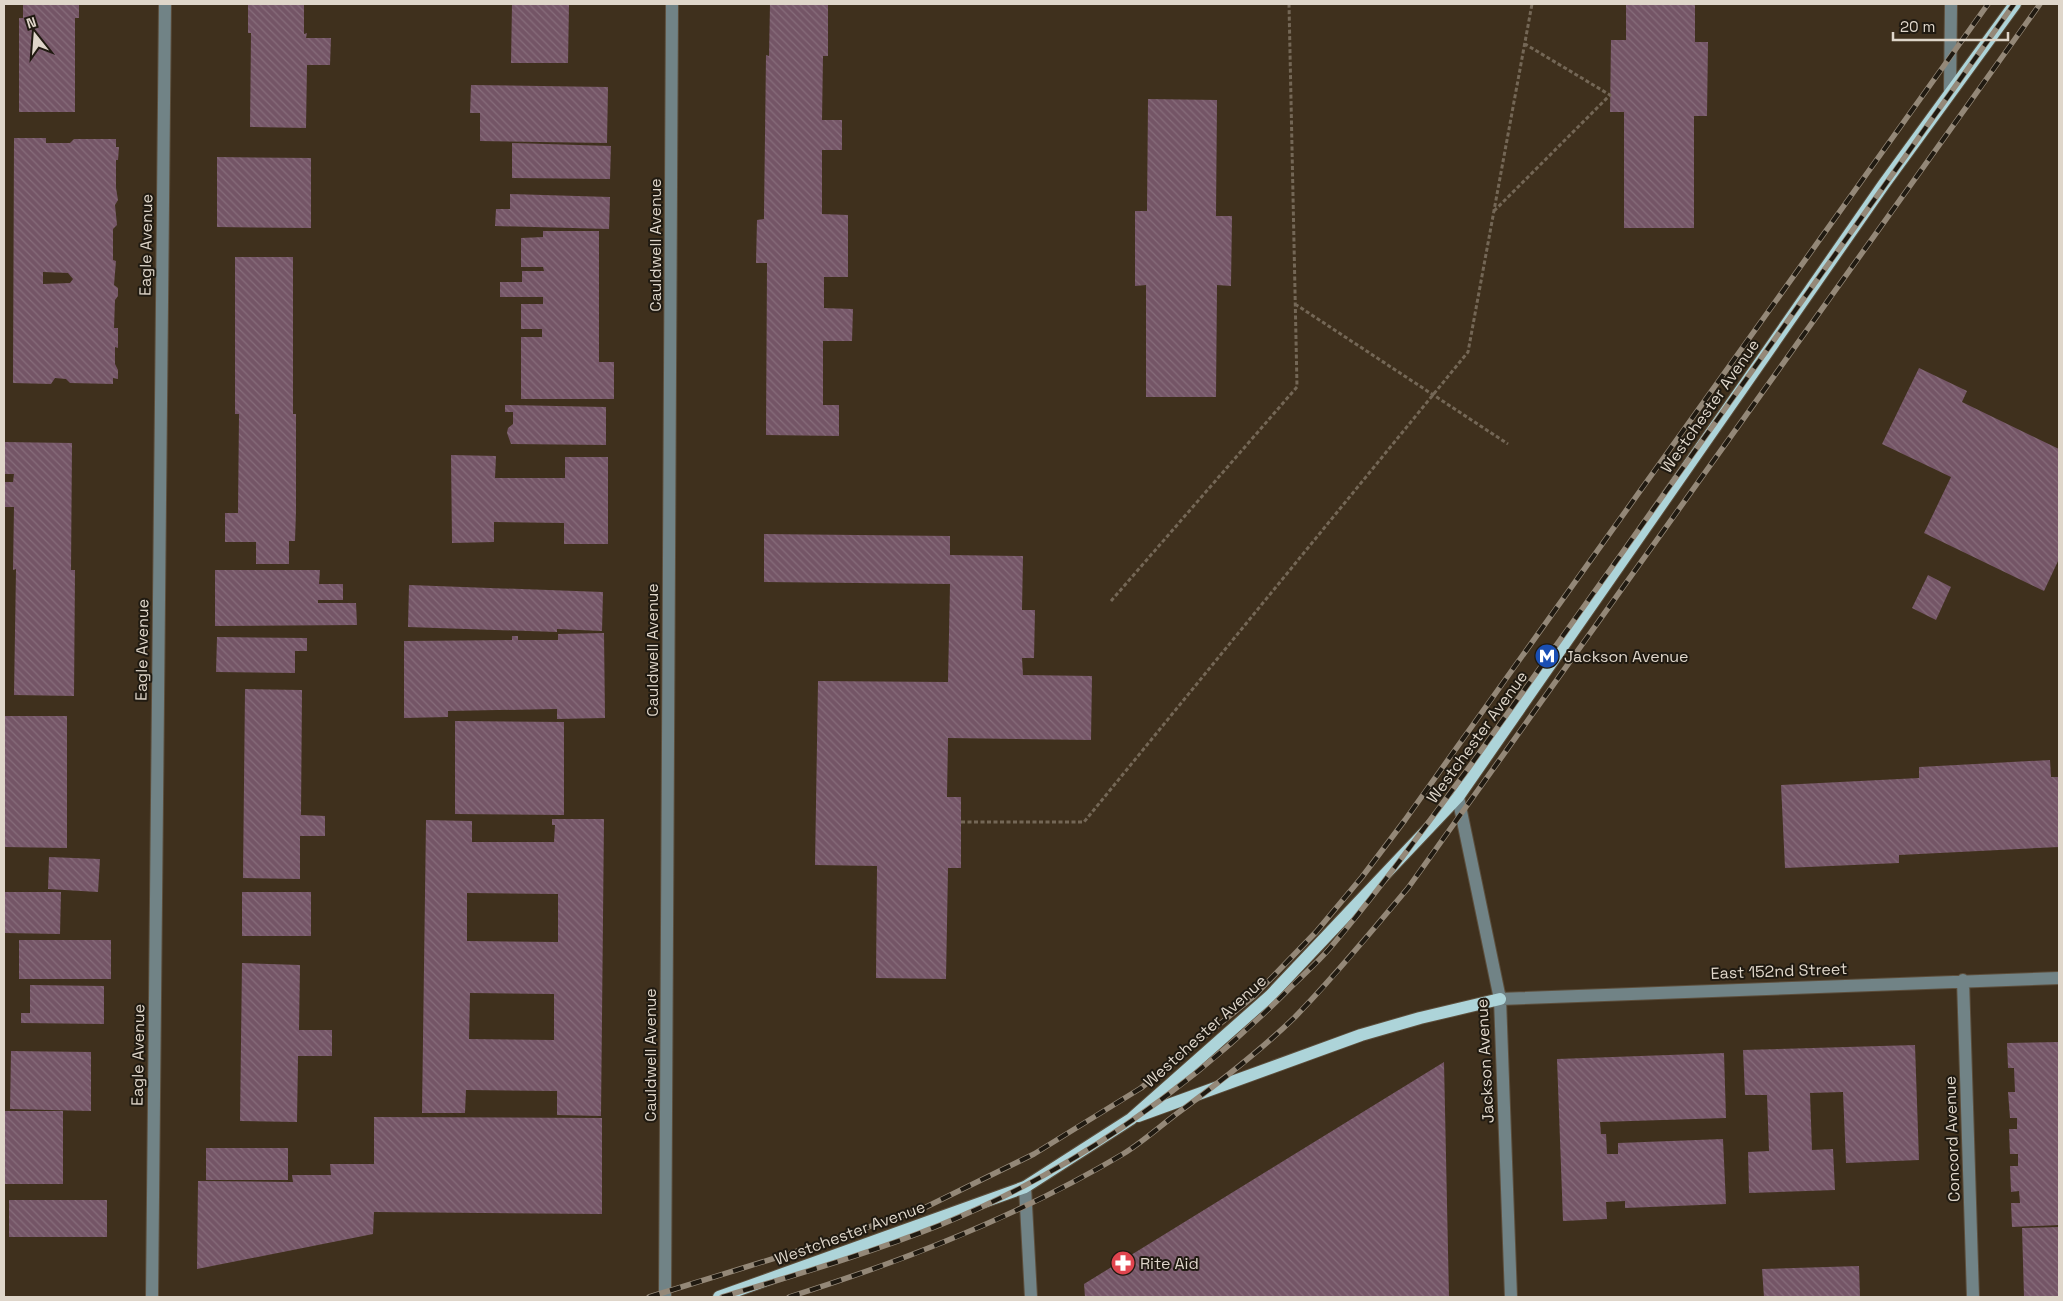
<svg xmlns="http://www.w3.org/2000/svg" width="2063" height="1301" font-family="'Space Grotesk',sans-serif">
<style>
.building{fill:url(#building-back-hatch);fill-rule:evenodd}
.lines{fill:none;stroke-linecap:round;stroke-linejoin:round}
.minor-casing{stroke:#5c4e3c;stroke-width:14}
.major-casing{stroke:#5c4e3c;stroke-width:14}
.path{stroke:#746756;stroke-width:3;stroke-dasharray:4 2.5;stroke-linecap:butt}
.minor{stroke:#718386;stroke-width:12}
.major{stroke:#add4d9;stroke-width:12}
.rail-casing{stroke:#948878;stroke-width:5.5}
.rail{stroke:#201a11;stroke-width:4;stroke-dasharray:11;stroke-linecap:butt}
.labels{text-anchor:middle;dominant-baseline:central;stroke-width:4;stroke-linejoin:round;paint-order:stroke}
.street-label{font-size:16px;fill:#dfd6ca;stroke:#201a11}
.poi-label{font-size:16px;fill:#dfd6ca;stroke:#201a11;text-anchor:start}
</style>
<defs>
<pattern id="building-back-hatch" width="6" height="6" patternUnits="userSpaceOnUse" patternTransform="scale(1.25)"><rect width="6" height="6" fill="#745566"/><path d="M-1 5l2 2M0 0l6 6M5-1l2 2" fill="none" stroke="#876d7b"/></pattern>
</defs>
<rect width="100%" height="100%" fill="#3f301d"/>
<path class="building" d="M23 4H79V18H75V112H19V18H23Z
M248 4H304V34L307 33 306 38H331L330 65H307L306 128 250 127 251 33H248Z
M512 4H569L568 63H511Z
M770 4H828V56H823L822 120H842V150H822V214L848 215V277H824V308L853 309 852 341H823V405H839V436L766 435 767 263H756L757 220 764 219V214L766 55 769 56Z
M1626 4H1695V42H1708L1707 116H1694V228H1624V112H1610L1611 40H1626Z
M471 85 608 87 607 143 480 141V113H470Z
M1148 99 1217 100 1216 216H1232L1231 286 1217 285 1216 397H1146V285L1135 286V211H1147Z
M14 138H46V143H70L74 139H116V147H119L118 160H116V188L118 200 115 205 117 225 113 229V260L116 261 114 285 118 288V296L115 300 114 328H118V348L115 347V364L118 370V379L113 378V384L70 383 66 379 55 378 51 384 13 383ZM43 272 68 273 73 279 70 283 43 284Z
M512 143 611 146 610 179 512 178Z
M217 157 311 158V228L217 227Z
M510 194 610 197 609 229 495 226 496 209H510Z
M543 231H599V362H614V399H521V337H542V329H521V304H543V297H500V282H522V271H544L543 267H521V238L543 237Z
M235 257H293V414H296V511L295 541H289V564H256V542H225V513H238L239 414H235Z
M1919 368 1967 391 1962 402 2059 449V559L2044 591 1924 533 1951 477 1882 444Z
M505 405 606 407V445L511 444 507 433 508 428 513 424V412H505Z
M4 442 72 443 71 570H75L74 696 14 695 16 569 13 570 14 507H4V482H13L14 474H4Z
M451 455 496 456 495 478H565V457H608V544H564V523L494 522V542L452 543Z
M764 534 950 536V555L1023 556 1022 610H1035L1034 658H1022L1023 675 1092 676 1091 740 948 738 947 797H961V868H948L946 979 876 978 877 866 815 865 818 681 948 682 950 584 764 582Z
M215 570H320L319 584H343V600H318V603H356L357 625 215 626Z
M1928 575 1951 587 1936 620 1912 608Z
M409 585 603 592 602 631 557 629V632L408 627Z
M604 633 605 718 557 719V709L448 711V717L404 718V641L512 640V636H518V640H558V634Z
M217 637 307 638V651H295V673L216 672Z
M245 689 302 690 301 815 325 816V836H300V879L243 878Z
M4 716H67V848L4 847Z
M455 721 564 722V815L455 814Z
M2050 760 2051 777H2059V847L1899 855V863L1785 868 1781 785 1919 778V767Z
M552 819H604L601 1116 557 1115V1091L466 1090 465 1113H422L426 820 472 821V842H554L555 825H552ZM467 893 558 894V942L467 941ZM470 993 554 994V1040L469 1039Z
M49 857 100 859 98 892 48 889Z
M4 892H61L60 934 4 933Z
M242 892H311V936H242Z
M19 940H111V979H19Z
M242 963 300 965 299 1030H332V1056H298L297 1122 240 1121Z
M30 985 104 986V1024L21 1023V1013H30Z
M2059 1042V1225L2012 1227 2011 1203H2020L2019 1191 2011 1192 2010 1166H2018V1154H2010L2009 1129H2017V1118H2010L2008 1092H2015L2014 1068H2008L2007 1043Z
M1915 1045 1919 1160 1846 1163 1843 1092 1810 1093 1812 1150 1833 1149 1835 1190 1749 1193 1748 1152 1769 1151 1767 1095H1745L1743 1050Z
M11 1051 91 1052V1111L10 1109Z
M1724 1053 1726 1118 1600 1122 1601 1134H1606L1607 1154H1618V1143L1723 1139 1726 1204 1625 1208V1201L1606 1202 1607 1219 1563 1221 1557 1059Z
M1444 1062 1449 1297H1085L1084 1284Z
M4 1111H63V1184H4Z
M374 1117 602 1118V1214L374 1212 373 1234 197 1269 198 1181 293 1182 292 1175H331L330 1164H374Z
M206 1148H288V1180H206Z
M9 1200H107V1237H9Z
M2059 1227V1297H2024L2022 1228Z
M1859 1266 1860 1297H1764L1762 1269Z"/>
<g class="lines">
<defs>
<path id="minor" d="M1950 91 1951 4
M1458 797 1500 999 1511 1297
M1963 980 1973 1297
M1500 999 2059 978
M1025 1187 1031 1297
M152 1297 165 4
M665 1297 672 4"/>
<path id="major" d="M1138 1116 1361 1035 1420 1018 1500 999
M719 1297 1025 1187 1131 1119 1270 996 1458 797 1884 184 2015 4"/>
</defs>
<use href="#minor" class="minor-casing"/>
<use href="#major" class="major-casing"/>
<path class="path" d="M1494 211 1610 95 1525 44
M1295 304 1508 444
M1111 601 1297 387 1289 4
M961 822H1084L1468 352 1532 4"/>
<use href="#minor" class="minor"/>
<use href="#major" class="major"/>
<defs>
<path id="rail" d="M649 1297 798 1251 924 1208 1034 1154 1141 1088 1254 996 1316 932 1362 877 1405 820 1988 4
M722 1297C795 1275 868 1254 940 1225 1069 1173 1189 1089 1287 991 1302 976 1317 963 1330 948 1378 892 1421 832 1465 773L2014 4
M789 1297C904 1261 1019 1216 1123 1154 1141 1143 1158 1128 1175 1115 1216 1085 1258 1053 1295 1017 1335 976 1371 932 1408 888L2040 4"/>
</defs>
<use href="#rail" class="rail-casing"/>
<use href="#rail" class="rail"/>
</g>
<defs>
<symbol id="metro-disc" viewBox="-11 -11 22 22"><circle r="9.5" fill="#1a4fb4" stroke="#201a11"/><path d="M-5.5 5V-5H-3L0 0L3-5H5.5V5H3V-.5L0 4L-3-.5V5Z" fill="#fff"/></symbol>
<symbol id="pharmacy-disc" viewBox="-11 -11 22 22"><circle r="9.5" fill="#e0444e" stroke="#201a11"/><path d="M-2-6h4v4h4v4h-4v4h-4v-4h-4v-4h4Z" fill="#fff"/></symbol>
</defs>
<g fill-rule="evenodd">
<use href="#metro-disc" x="1533" y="642" width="28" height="28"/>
<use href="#pharmacy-disc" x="1109" y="1249" width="28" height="28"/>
</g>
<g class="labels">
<g class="street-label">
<text transform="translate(146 245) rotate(-89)">Eagle Avenue</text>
<text transform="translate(655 245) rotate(-90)">Cauldwell Avenue</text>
<text transform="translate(1710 406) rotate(-55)">Westchester Avenue</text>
<text transform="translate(142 650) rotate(-89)">Eagle Avenue</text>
<text transform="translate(652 650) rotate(-90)">Cauldwell Avenue</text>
<text transform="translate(1477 737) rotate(-54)">Westchester Avenue</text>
<text transform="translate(1779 971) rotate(-2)">East 152nd Street</text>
<text transform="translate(1205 1031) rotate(-42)">Westchester Avenue</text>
<text transform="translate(138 1055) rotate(-89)">Eagle Avenue</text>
<text transform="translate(650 1055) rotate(-90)">Cauldwell Avenue</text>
<text transform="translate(1485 1061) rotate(-93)">Jackson Avenue</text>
<text transform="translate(1952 1139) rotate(-92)">Concord Avenue</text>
<text transform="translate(850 1233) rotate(-20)">Westchester Avenue</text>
</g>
<g class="poi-label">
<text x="1564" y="656">Jackson Avenue</text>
<text x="1140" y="1263">Rite Aid</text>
</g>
</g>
<rect width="2063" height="1301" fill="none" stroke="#dfd6ca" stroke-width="10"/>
<g transform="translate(35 35) rotate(343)" stroke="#201a11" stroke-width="4" paint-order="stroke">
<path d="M0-4L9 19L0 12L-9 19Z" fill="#dfd6ca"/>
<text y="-8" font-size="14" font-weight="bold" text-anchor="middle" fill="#dfd6ca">N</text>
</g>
<path d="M1893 32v8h115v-8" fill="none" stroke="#dfd6ca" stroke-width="2.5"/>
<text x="1900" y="32" font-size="15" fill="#dfd6ca" stroke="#201a11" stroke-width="4" paint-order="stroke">20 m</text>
</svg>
